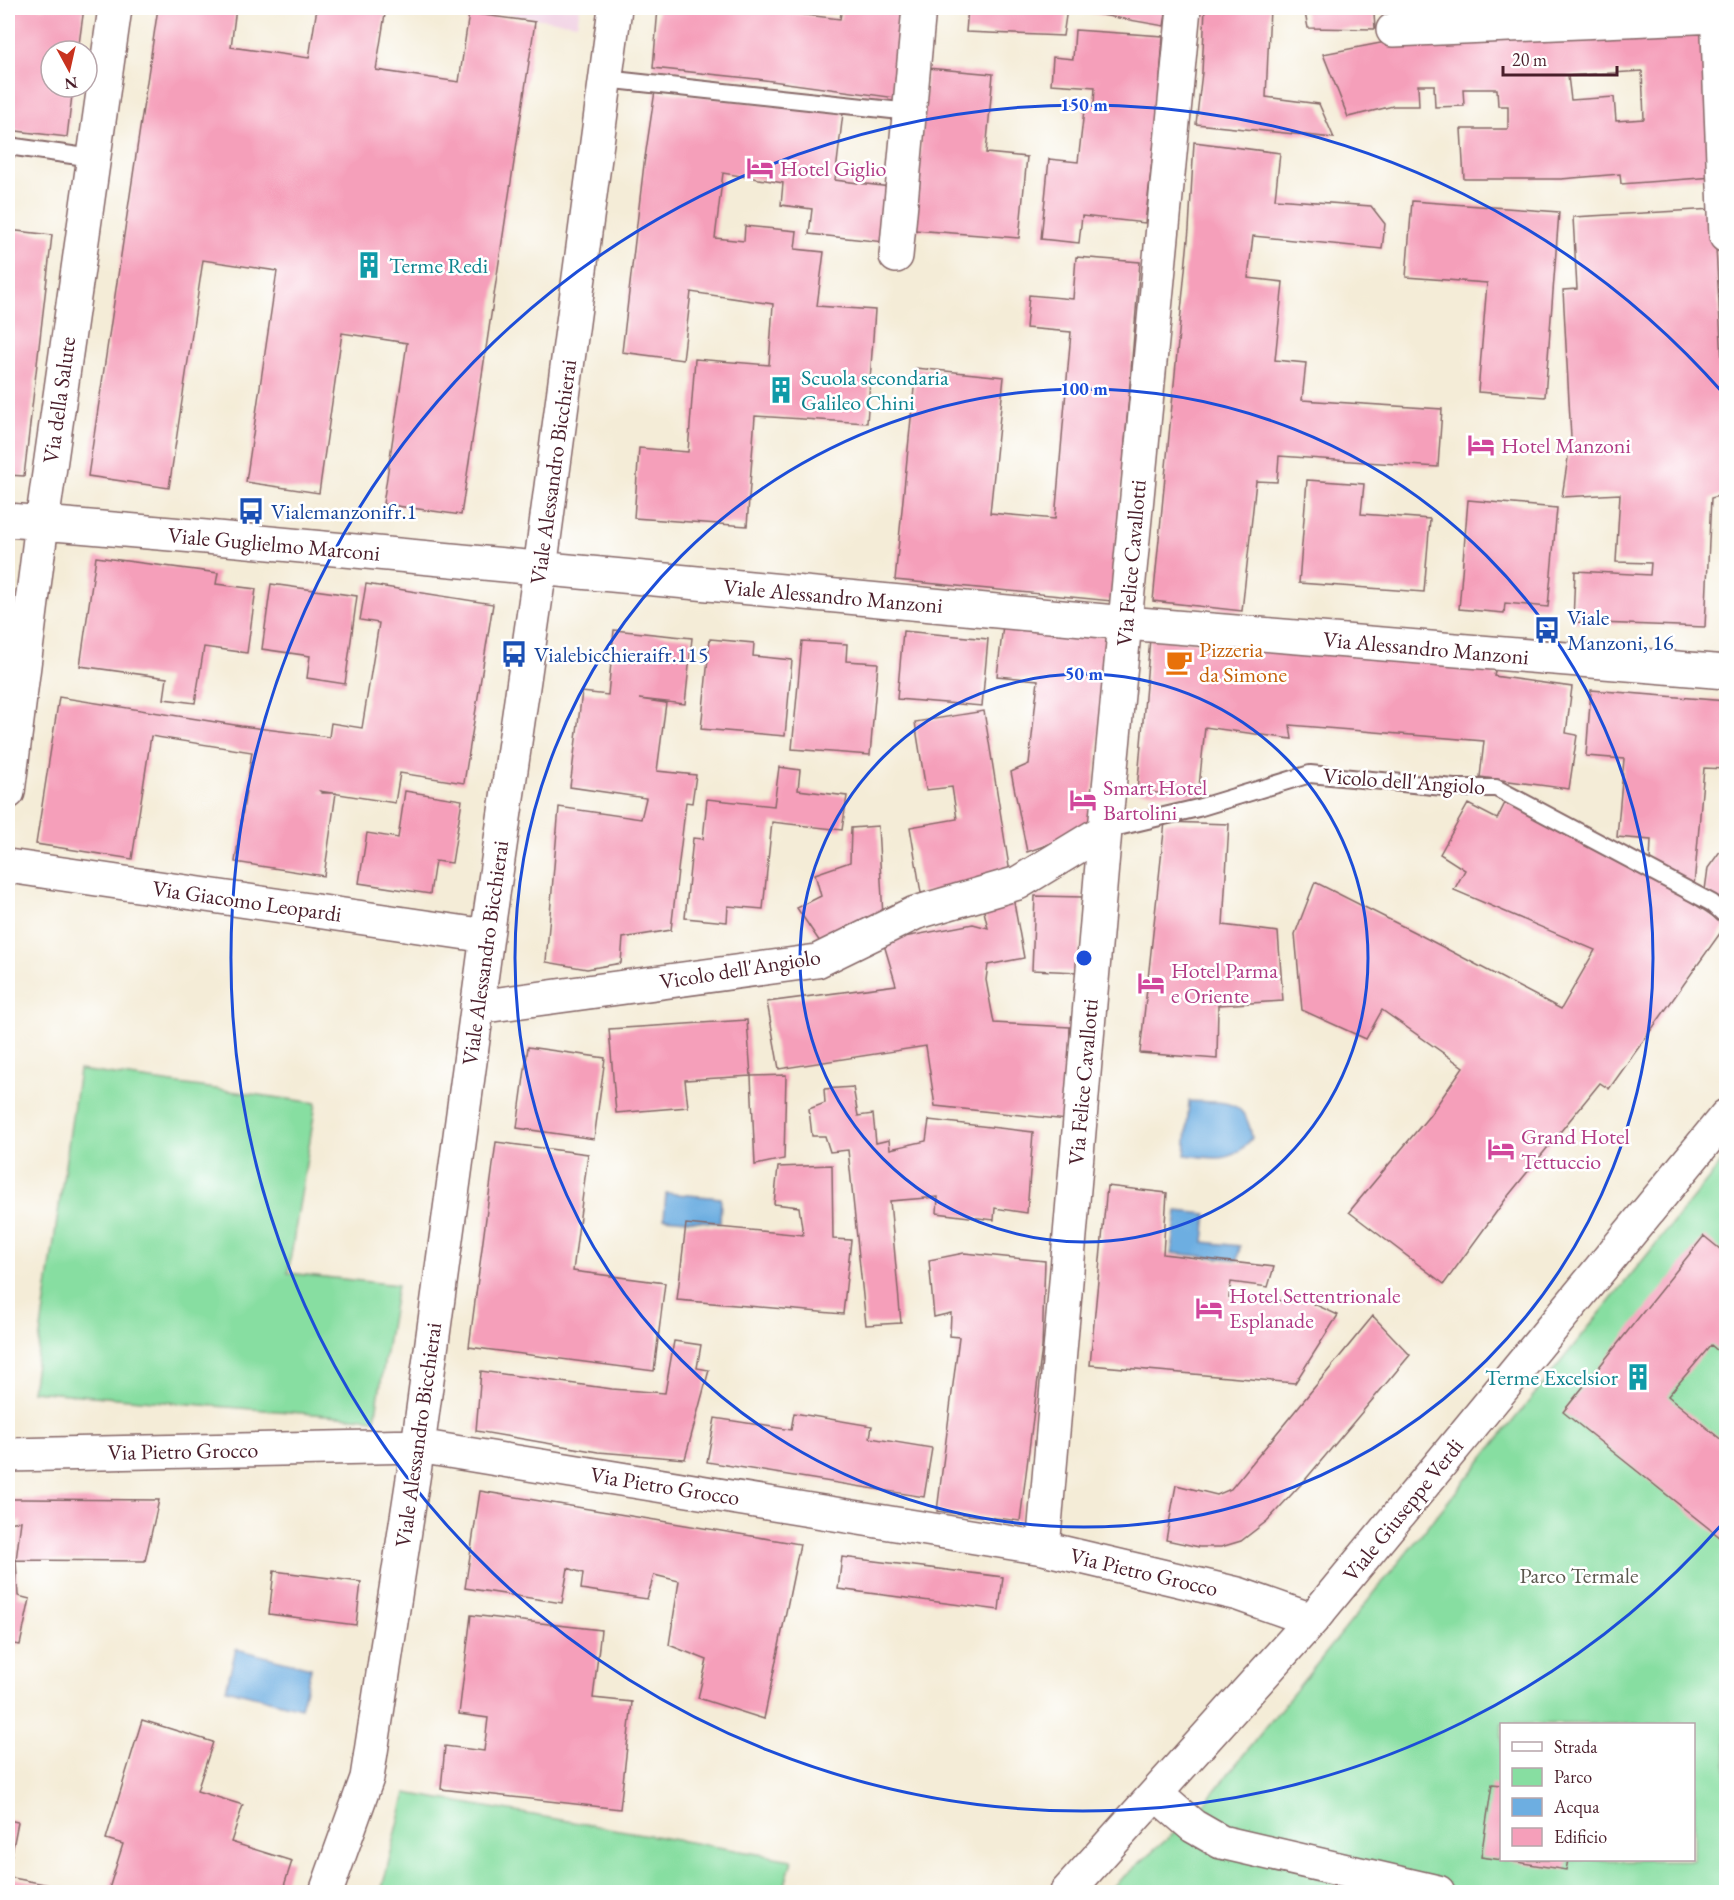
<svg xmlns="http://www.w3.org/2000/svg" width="1734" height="1900" font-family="'EB Garamond',serif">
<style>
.built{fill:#f1d0e3}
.green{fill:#87dea1;stroke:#687e66;stroke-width:1.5;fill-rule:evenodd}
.water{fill:#6daee1;stroke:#5c6686;stroke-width:1.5}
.building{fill:#f59fba;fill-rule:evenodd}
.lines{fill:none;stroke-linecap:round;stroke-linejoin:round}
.lane-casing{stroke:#866767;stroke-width:20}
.street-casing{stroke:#866767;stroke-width:36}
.lane{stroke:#fff;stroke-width:16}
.street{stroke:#fff;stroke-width:33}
.ring{fill:none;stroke:#1d4ed8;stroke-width:3}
.labels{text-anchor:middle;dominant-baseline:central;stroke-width:5;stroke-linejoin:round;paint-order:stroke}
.hotel-label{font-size:22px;fill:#b23c85;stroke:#fff;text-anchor:start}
.culture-label{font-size:22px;fill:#0d838f;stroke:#fff;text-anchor:start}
.street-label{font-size:22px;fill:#4a1f2b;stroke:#fff}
.transit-label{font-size:22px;fill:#164399;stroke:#fff;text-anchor:start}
.food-label{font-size:22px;fill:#c56008;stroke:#fff;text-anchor:start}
.park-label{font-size:22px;fill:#5c584e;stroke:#fff}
.centre{fill:#1d4ed8;stroke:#fff;stroke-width:3}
.ring-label{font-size:18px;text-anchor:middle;font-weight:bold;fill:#1d4ed8;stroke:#fff;stroke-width:5;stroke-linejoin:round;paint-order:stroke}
</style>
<rect width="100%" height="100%" fill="#fff"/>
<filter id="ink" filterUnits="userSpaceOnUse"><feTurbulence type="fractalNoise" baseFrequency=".0167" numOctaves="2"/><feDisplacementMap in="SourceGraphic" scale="12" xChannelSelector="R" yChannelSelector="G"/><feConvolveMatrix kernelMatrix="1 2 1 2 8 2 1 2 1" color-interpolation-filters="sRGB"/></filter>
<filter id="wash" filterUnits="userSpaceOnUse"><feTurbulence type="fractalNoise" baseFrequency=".008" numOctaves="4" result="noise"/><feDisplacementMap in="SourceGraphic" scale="24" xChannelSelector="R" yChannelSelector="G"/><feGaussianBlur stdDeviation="1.35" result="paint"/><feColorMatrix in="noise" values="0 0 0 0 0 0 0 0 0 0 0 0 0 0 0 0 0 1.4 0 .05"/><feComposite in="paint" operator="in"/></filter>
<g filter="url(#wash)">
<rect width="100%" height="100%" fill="#f4ecd7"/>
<path class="built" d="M474 8H580L577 24 474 10Z"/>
<path class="green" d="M79 1070 316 1103 288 1273 397 1285 375 1419 32 1391Z
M1726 1157V1892H1106L1195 1815ZM1502 1724H1694V1860H1502Z
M406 1793 792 1860 783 1892H381Z"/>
<path class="water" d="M1189 1101C1224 1103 1246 1097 1252 1138 1232 1165 1214 1158 1185 1155Z
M666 1193 721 1198 720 1223 664 1218Z
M1177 1211 1207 1214 1204 1242 1240 1246 1238 1260 1172 1253Z
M236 1649 311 1668 301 1708 226 1689Z"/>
<g id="blocks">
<path class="building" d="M8 8H84L78 51H51V87H73L67 137 8 130Z
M158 8H236L231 47 309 58 317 8H386L376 70 459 82 469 13 535 22 461 515 383 504 407 343 342 333 319 493 246 482 277 271 203 260 169 488 88 476Z
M658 8H747L840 19 842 8H902L896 98 757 79 653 68Z
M968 8H1167L1164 26 1067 9 1063 36 966 32Z
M1205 8H1270L1266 97 1319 104 1334 138 1196 124 1202 72Z
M1304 8H1505V9L1374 13 1375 29 1308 28Z
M1075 30 1163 36 1158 109 1145 223 1082 216 1079 243 1041 239 1049 159 1078 162 1085 102 1094 104 1095 87 1051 84 1053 57 1073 59Z
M1706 30 1714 177 1621 184 1620 174 1561 179H1464L1461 129H1508V106H1498L1497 89H1463L1464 106 1435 107 1434 85H1418L1419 106H1393L1348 117 1323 54 1391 41ZM1642 71 1644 119 1616 121 1614 97 1571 100 1568 76Z
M927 68 993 74 986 153 1027 157 1019 238 914 230Z
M655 91 843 113 835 180 890 187 884 242 809 234 812 209 781 205 783 183 723 173 715 238 744 241 745 226 797 231 795 249 824 252 817 306 875 310 867 423 755 416 747 526 634 518 639 448 688 452 695 359 769 365 773 304 691 292 683 360 622 352 644 164Z
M1194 142 1280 153 1275 199 1371 206 1385 224 1382 249 1253 236 1248 278 1283 282 1275 360 1306 363 1302 400 1442 409 1438 467 1279 456 1277 482 1256 481 1242 611 1153 601 1189 229Z
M1412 201 1559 212 1545 397 1478 392 1487 283 1406 277Z
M1714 209 1726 438V494L1711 498 1705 627 1573 622 1575 571 1650 575 1651 563 1616 562 1620 494 1562 497 1571 438 1563 290 1577 289 1573 217Z
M8 230 52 235 24 476 8 475Z
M1076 257 1140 262 1112 601 895 580 916 368 1004 377 990 513 1055 519 1071 332 1026 328 1029 295 1073 299Z
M1307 480 1364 484 1361 514 1430 519 1424 592 1299 583Z
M1468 500 1557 508 1548 607 1505 603 1504 613 1459 609Z
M96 557 218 573 216 584 256 589 247 653 204 647 195 703 164 699 167 678 80 666Z
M271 584 357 596 345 684 307 678 310 656 262 649Z
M366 584 493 604 464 783 400 773 395 803 320 791 322 793H336L324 876 235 862 252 752 151 736 132 859 36 844 59 697 241 726 329 737 331 723 362 728 379 623 360 620Z
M1003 625 1109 637 1089 830 1027 852 1011 772 1029 764 1038 680 997 676Z
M614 630 692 638 685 704 639 699 666 703 657 771 696 775 692 803 686 802 671 930 623 938 621 963 587 969 546 962 559 807 641 819 646 798 570 787 582 692 608 695Z
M903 631 988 639 982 706 897 699Z
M1150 638 1496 666 1494 676 1572 687 1566 733 1577 735 1569 789 1480 777 1484 741 1290 725 1292 739 1205 727 1198 797 1137 791Z
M710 639 754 643 753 656 792 660 785 736 701 729Z
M802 641 847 644 846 661 878 663 870 755 792 749Z
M1591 690 1726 701V769L1704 768 1694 886 1650 862 1651 840 1617 837 1624 759 1586 756Z
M984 711 1011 879 921 893 910 827 957 819 952 787 926 790 915 722Z
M779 767 800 770 798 790 847 796 842 830 772 822 763 909 728 906 727 922 685 918 693 838 703 839 707 799 774 806Z
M405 791 462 800 452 863 435 861 430 894 359 883 367 833 398 838Z
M1506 801 1657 879 1726 925 1609 1089 1600 1083 1508 1196 1444 1284 1349 1212 1430 1115 1463 1067 1382 1010 1366 1039 1302 1010 1295 934 1315 882 1420 935 1561 1009 1595 950 1454 890 1465 870 1440 854 1468 804 1497 819Z
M1165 822 1229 824 1223 925 1278 932 1283 1001 1218 1005 1217 1059 1140 1053Z
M878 826 883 917 822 945 797 908 821 896 815 874 850 862 851 828Z
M1726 843V908L1705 890 1708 868Z
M1035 896 1082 897 1078 972 1032 970Z
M1013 897 1024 958 988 965 986 980 994 1023 1070 1027 1067 1120 935 1106 926 1046 779 1069 767 1002 896 985 883 941 973 924 988 928 982 903Z
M747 1020 751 1076 786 1075 784 1159 755 1165 751 1076 685 1080 688 1107 616 1113 609 1029Z
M528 1047 605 1058 594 1139 517 1128Z
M853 1087 858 1116 873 1114 876 1143 889 1140 890 1149 926 1141 929 1120 1033 1132 1027 1213 995 1208 994 1220 937 1213 938 1197 890 1201 901 1323 866 1325 848 1150 830 1152 825 1136H812L809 1109 825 1103 824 1089Z
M496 1142 588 1154 573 1271 665 1283 654 1371 469 1347Z
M832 1165 833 1239 851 1240 843 1314 677 1300 686 1224 803 1235 799 1207 774 1204 778 1167Z
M1107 1186 1167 1193 1163 1254 1274 1267 1268 1287 1231 1282 1229 1297 1272 1303 1297 1296 1338 1315 1295 1383 1090 1365Z
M1704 1236 1726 1254V1358L1711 1345 1668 1396 1724 1442 1726 1439V1542L1563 1412Z
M964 1253 1045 1261 1042 1347 1020 1521 937 1511 959 1337 950 1336 951 1313 934 1317 929 1260Z
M1373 1316 1410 1355 1305 1480 1267 1521 1241 1541 1221 1547H1199L1166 1540 1176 1485 1217 1495 1231 1489Z
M674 1341 701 1345 697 1368 709 1370 685 1459 598 1452 476 1431 481 1371 612 1389 665 1393Z
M794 1413 872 1426 870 1438 932 1448 924 1497 707 1462 715 1418 791 1430Z
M480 1491 800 1544 764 1719 698 1698 707 1660 669 1645 679 1581 654 1575 647 1599 581 1589 583 1573 568 1568 562 1603 465 1588Z
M8 1499H24L159 1500 145 1561 16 1560 18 1596 30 1599 20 1645 8 1643V1559L16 1560 21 1521 8 1523Z
M842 1557 1003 1577 999 1610 838 1589Z
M274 1571 361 1582 356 1625 269 1614Z
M471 1615 601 1630 593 1698 632 1702 620 1809 441 1789 445 1746 484 1751 488 1718 459 1714Z
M142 1720 213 1742 197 1791 243 1805 231 1842 292 1861 282 1892H108L123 1844 106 1839Z
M1492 1784 1502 1785V1860L1481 1857Z
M8 1820 18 1822 9 1868 8 1867Z
M1505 1860H1568L1566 1870Z
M8 1877 55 1886 53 1892H8Z"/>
</g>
</g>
<g filter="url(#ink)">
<use href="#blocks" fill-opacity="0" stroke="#866767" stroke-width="1.5"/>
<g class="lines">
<defs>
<path id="lane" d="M605 79 910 112
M8 146 93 158
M1105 830 1198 808 1310 774 1454 788H1496L1712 903 1726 916"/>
<path id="street" d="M1717 8 1726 236
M1393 30 1717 16
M896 256 919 8
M8 520 206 537 1126 623 1726 672
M8 792 42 523 115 8
M8 866 487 936
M477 1007 817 961 915 913 1018 883 1105 830
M8 1455 418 1446 1043 1548 1238 1594 1312 1620
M1043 1548 1105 830 1184 8
M1156 1794 1193 1826 1221 1842 1438 1892
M326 1892 367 1778 418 1446 487 936 540 569 615 8
M1067 1892 1312 1620 1726 1116"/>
</defs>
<use href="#lane" class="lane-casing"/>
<use href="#street" class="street-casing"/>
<use href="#lane" class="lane"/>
<use href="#street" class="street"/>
</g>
</g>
<g class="ring">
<circle cx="1084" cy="958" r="284"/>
<circle cx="1084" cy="958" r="569"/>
<path d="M1723 1523A853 853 0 1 1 1723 393"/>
</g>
<defs>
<symbol id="hotel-bare" viewBox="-9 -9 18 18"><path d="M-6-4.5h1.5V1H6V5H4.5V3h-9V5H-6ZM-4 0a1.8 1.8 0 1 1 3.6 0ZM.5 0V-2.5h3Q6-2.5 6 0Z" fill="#d1479c" stroke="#fff" stroke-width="2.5" paint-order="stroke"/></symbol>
<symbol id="building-bare" viewBox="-9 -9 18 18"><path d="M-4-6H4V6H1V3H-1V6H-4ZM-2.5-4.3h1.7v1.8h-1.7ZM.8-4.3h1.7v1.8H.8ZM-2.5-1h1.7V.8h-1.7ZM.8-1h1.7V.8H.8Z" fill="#0f9aa8" stroke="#fff" stroke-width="2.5" paint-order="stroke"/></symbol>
<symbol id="bus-bare" viewBox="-9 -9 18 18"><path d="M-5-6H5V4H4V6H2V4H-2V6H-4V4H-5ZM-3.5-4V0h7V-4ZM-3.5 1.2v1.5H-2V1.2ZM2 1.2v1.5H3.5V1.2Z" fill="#1a4fb4" stroke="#fff" stroke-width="2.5" paint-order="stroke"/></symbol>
<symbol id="cafe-bare" viewBox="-9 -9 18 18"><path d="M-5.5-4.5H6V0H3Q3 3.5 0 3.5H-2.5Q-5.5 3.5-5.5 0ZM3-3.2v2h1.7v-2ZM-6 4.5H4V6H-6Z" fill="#e8710a" stroke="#fff" stroke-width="2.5" paint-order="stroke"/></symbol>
</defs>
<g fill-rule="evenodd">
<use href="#hotel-bare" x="741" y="149" width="38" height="38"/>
<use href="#building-bare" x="350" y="246" width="38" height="38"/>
<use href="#building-bare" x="762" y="371" width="38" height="38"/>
<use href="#hotel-bare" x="1462" y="426" width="38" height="38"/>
<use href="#bus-bare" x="232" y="492" width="38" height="38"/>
<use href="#bus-bare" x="1528" y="611" width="38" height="38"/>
<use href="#bus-bare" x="495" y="635" width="38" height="38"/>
<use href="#cafe-bare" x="1160" y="643" width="38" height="38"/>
<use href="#hotel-bare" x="1064" y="781" width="38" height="38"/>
<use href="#hotel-bare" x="1132" y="964" width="38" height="38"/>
<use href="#hotel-bare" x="1482" y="1130" width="38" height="38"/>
<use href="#hotel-bare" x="1190" y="1289" width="38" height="38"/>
<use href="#building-bare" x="1619" y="1358" width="38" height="38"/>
</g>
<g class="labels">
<g class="hotel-label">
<text x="780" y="168">Hotel Giglio</text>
<text x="1501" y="445">Hotel Manzoni</text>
<text x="1103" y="787">Smart Hotel<tspan x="1103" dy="25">Bartolini</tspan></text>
<text x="1171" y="970">Hotel Parma<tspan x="1171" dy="25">e Oriente</tspan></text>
<text x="1521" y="1136">Grand Hotel<tspan x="1521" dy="25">Tettuccio</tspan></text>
<text x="1229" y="1295">Hotel Settentrionale<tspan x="1229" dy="25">Esplanade</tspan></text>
</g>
<g class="culture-label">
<text x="389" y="265">Terme Redi</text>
<text x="801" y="377">Scuola secondaria<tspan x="801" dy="25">Galileo Chini</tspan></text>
<text x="1618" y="1377" text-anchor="end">Terme Excelsior</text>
</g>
<g class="street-label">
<text transform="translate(59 400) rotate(-82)">Via della Salute</text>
<text transform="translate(553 472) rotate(-82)">Viale Alessandro Bicchierai</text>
<text transform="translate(274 544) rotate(5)">Viale Guglielmo Marconi</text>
<text transform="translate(1131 563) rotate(-85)">Via Felice Cavallotti</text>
<text transform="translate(833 596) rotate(5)">Viale Alessandro Manzoni</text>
<text transform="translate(1426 648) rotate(5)">Via Alessandro Manzoni</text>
<text transform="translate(1404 781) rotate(4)">Vicolo dell'Angiolo</text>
<text transform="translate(247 901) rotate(8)">Via Giacomo Leopardi</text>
<text transform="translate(485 953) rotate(-82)">Viale Alessandro Bicchierai</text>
<text transform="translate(740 969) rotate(-9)">Vicolo dell'Angiolo</text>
<text transform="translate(1083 1082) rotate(-85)">Via Felice Cavallotti</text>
<text transform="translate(418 1435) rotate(-82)">Viale Alessandro Bicchierai</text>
<text transform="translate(183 1451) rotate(-1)">Via Pietro Grocco</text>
<text transform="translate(665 1486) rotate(9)">Via Pietro Grocco</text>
<text transform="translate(1403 1510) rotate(-51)">Viale Giuseppe Verdi</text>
<text transform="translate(1144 1572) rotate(13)">Via Pietro Grocco</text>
</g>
<g class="transit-label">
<text x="271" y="511">Vialemanzonifr.1</text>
<text x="1567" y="617">Viale<tspan x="1567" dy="25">Manzoni, 16</tspan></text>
<text x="534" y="654">Vialebicchieraifr.115</text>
</g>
<g class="food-label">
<text x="1199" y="649">Pizzeria<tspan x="1199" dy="25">da Simone</tspan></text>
</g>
<g class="park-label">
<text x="1579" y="1575">Parco Termale</text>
</g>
</g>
<circle cx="1084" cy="958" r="9" class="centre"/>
<g class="ring-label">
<text x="1084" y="111">150 m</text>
<text x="1084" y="395">100 m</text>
<text x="1084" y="680">50 m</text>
</g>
<rect width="1734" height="1900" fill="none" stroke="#fff" stroke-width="30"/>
<rect x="1500" y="1723" width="195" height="138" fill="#ffffff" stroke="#b7a5aa" stroke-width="1.5"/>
<rect x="1512" y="1742" width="30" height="9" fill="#ffffff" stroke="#b7a5aa" stroke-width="1.5"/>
<text x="1554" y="1753" font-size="18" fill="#4a1f2b">Strada</text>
<rect x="1512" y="1768" width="30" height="18" fill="#87dea1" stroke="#b7a5aa" stroke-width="1.5"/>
<text x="1554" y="1783" font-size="18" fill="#4a1f2b">Parco</text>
<rect x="1512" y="1798" width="30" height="18" fill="#6daee1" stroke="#b7a5aa" stroke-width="1.5"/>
<text x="1554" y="1813" font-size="18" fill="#4a1f2b">Acqua</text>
<rect x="1512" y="1828" width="30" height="18" fill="#f59fba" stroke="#b7a5aa" stroke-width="1.5"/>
<text x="1554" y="1843" font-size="18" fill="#4a1f2b">Edificio</text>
<g transform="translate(69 69) rotate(172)"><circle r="28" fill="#ffffff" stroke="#b7a5aa" stroke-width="1.5"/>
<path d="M0-4.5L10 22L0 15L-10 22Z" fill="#c8321e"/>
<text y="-9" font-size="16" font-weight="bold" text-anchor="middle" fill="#4a1f2b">N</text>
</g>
<path d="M1503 66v9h114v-9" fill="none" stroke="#4a1f2b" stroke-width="3"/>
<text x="1512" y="66" font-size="18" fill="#4a1f2b" stroke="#ffffff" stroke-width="4.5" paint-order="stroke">20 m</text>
</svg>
